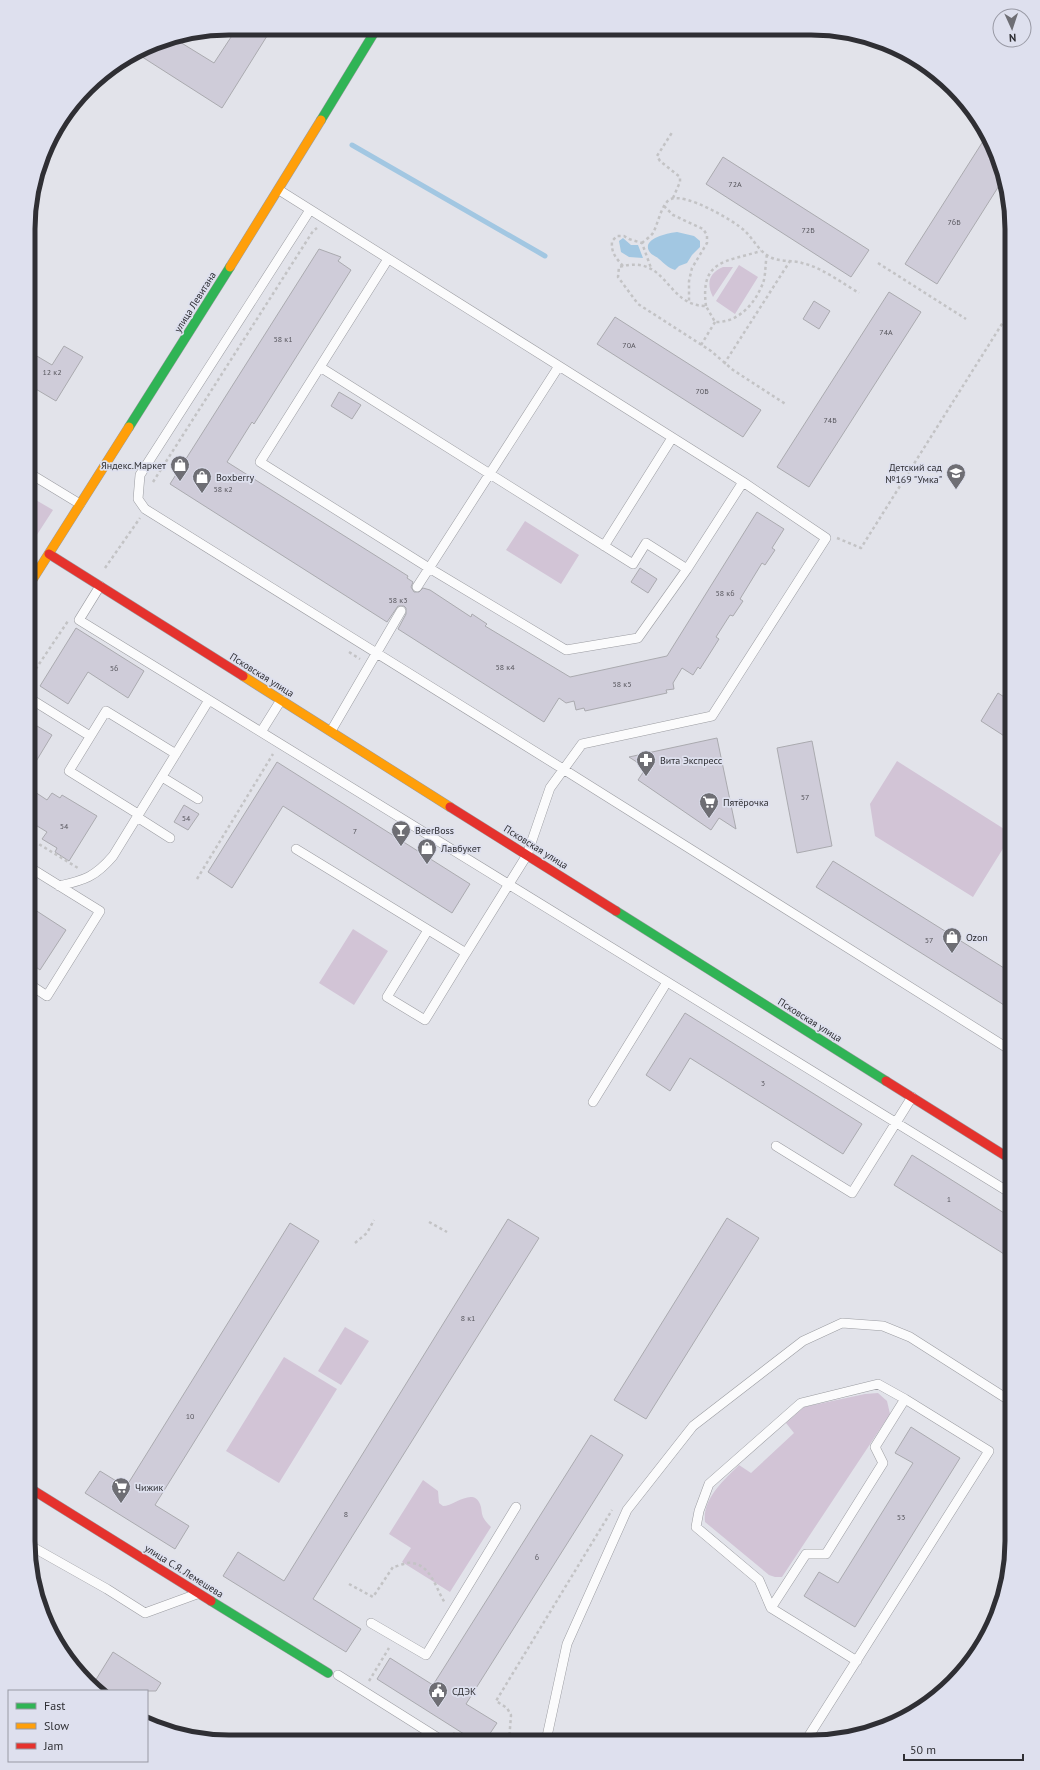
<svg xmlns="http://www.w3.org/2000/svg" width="1040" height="1770" font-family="'PT Sans',sans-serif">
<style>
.green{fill:#d2c4d6}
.water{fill:#a2c7e2}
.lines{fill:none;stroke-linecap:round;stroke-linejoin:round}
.stream{stroke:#a2c7e2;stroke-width:5}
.building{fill:#cfccd9;stroke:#aaaaaf}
.lane-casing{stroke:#9b9ca1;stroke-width:10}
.fast-casing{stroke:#9b9ca1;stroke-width:10}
.slow-casing{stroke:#9b9ca1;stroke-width:10}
.jam-casing{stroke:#9b9ca1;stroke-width:10}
.path{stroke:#c3c3c5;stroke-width:2.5;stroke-dasharray:3 3;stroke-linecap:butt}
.lane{stroke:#fbfbfc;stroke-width:9}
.fast{stroke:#30b455;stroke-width:9}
.slow{stroke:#ff9f0a;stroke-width:9}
.jam{stroke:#e5322d;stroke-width:9}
.labels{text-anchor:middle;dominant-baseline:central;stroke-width:3.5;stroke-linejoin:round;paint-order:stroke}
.number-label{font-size:8px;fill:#58575e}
.street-label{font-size:10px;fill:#2f2f34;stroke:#dee0ee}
.poi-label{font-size:10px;fill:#2f2f34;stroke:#dee0ee;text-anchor:start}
.rim{fill:none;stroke:#2f2f34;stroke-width:5}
</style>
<rect width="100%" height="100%" fill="#e2e3ea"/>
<path class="green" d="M739 265 758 277 735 314 716 301Z
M723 267H733L713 297C706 283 709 273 723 267Z
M29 496 53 510 29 547Z
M525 521 579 555 561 584 506 550Z
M897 761 1012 834 973 897 875 836 870 804Z
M353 929 388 951 354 1005 319 983Z
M345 1327 369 1341 341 1385 318 1371Z
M284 1357 337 1389 279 1483 226 1451Z
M878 1393 887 1401 890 1414 782 1577H775L769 1575 705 1522C702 1499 724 1480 739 1465L751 1473 794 1433 786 1423 804 1407 865 1394Z
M423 1480 438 1491 439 1503 443 1506C454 1506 473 1487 480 1504 482 1508 481 1513 483 1517 485 1521 488 1524 491 1527L450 1592 402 1562 411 1548 389 1534Z"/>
<path class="water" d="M677 232 694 236 700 241V247L692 255 687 263 679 266 675 270C668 268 664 263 659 259 656 256 651 255 649 251 642 238 669 233 677 232Z
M623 238 631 245H638L643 258 629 257 621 252 619 241Z"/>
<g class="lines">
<path class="stream" d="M352 145 545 256"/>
</g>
<path class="building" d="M237 28H272L222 108 136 53 152 43 175 39 214 63Z
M987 135 997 152 1002 181 937 284 905 264Z
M723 157 869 250 851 277 706 184Z
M319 249 341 257 338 261 351 270 254 424 252 422 227 462 408 576 407 578 413 582 411 587 414 592H419L423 588 430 590 471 617 472 614 487 624 485 626 570 677 667 656 757 512 784 529 772 548 775 550 765 565 762 563 740 599 743 601 733 616 730 615 716 637 719 639 700 669 698 667 693 675 682 668 673 683 674 689 666 690 667 693 585 711 584 708 576 710 574 701 566 703 559 698 544 722 398 629 406 614V608L404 606H398L387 622 170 484Z
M889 292 921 312 809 487 777 467Z
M814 301 830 311 819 329 803 319Z
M615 317 761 410 743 437 597 344Z
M64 346 83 357 56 401 29 385 30 352 52 365Z
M339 392 361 405 352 419 331 406Z
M640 568 657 579 648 593 631 582Z
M76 628 144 671 128 698 88 672 68 704 40 686Z
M998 693 1012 702V741L981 721Z
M29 724 36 728 37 726 52 735 29 773Z
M717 738 736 829 719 818 711 830 638 780 646 768 629 757Z
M812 741 832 846 797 853 777 748Z
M277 762 470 884 452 913 283 806 232 888 208 872Z
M29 788 47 800 52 793 60 798 62 795 97 816 69 861 55 852 57 848 42 839 47 832 29 821Z
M184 805 199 814 188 830 174 822Z
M833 861 1012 973V1010L816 887Z
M29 906 66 930 40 970 29 962Z
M685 1013 862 1124 843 1154 690 1058 670 1091 646 1075Z
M912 1155 1012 1218V1259L894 1185Z
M727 1218 759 1238 646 1419 614 1400Z
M508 1219 539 1238 313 1599 361 1629 346 1652 223 1576 238 1552 284 1581Z
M290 1223 319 1241 155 1505 189 1526 175 1549 85 1493 100 1471 126 1487Z
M911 1427 960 1458 855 1627 804 1596 819 1572 838 1583 913 1463 895 1453Z
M591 1435 623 1455 466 1704 497 1723 485 1741H475L377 1679 390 1658 433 1685Z
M113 1652 161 1683 156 1691H97L92 1686Z"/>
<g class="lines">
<defs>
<path id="lane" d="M279 190 559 366 417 587
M310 210 140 475 138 499 145 509 563 769 1012 1051
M388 259 260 462 429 568 566 650 638 638 687 569
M320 367 633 564 646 543 687 569 743 482 559 366
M29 473 80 504
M604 546 672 438
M29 698 90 736
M209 700 1012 1194
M331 731 401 611
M261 732 281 700
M162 777 198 799
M138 814 69 771 106 711 176 754
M137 817 170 838
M296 849 466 953 527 855 550 788 582 744 712 716 826 538 743 482
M59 886C85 880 95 877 113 856L209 700 79 620 100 586
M428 930 387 997 425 1020 466 953
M29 984 47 996 100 911 29 867
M593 1102 667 982
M776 1146 852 1193 912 1097
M29 1545 107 1589 145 1613 197 1594
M771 1608 759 1580 696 1527 699 1511 709 1484 801 1403 878 1384 905 1399
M371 1623 426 1655 516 1507
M338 1675 443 1741
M546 1741 567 1644 627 1510 693 1426 803 1341 842 1323 883 1326 910 1337 1012 1402
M805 1742 989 1451 905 1399 875 1447 883 1463 826 1554H806L771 1608 857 1661"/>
<path id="fast" d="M321 120 377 28
M129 427 230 267
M616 911 886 1081
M211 1601 328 1673"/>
<path id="slow" d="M230 267 321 120
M29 585 129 427
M243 676 450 807"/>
<path id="jam" d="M49 554 243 676
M450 807 616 911
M886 1081 1012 1160
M28 1487 211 1601"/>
</defs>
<use href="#lane" class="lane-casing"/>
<use href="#fast" class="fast-casing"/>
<use href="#slow" class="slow-casing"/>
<use href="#jam" class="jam-casing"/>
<path class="path" d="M673 198 680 182V177L660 161 657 156 673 131
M664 206 673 215 703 229 707 235V243L692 268 689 281V301
M642 243C645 240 650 237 653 233 658 224 662 202 671 199 686 193 733 220 745 231 754 240 760 253 772 258 782 262 793 260 802 263 821 267 842 283 859 293
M767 255C765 263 766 275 763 283 755 304 738 323 715 322L706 306C665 306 668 253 619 267L618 277 638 304 711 351 733 370 787 405
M878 263 966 319
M623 266C616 258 611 253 612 241L617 236H624L629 239 642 243 651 268
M706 306C700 260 725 262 761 251
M701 345 715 322
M724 364 790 261
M153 482 313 231 317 228
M837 538 861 548 1012 308
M105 568 140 518
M349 652 360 659
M29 679 68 621
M29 838 78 868
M197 879 273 754
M429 1222 447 1232
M355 1243 367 1233 374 1220
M349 1584 373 1597 393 1567C399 1566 406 1562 412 1563 431 1565 436 1589 445 1603
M369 1681 389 1648
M453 1733 465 1741
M509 1741 511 1715 507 1708 496 1701 612 1510"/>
<use href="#lane" class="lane"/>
<use href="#fast" class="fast"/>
<use href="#slow" class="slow"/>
<use href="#jam" class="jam"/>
</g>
<defs>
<symbol id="shop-pin" viewBox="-11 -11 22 30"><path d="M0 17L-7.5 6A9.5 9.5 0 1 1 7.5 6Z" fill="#6e6e74" stroke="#dee0ee"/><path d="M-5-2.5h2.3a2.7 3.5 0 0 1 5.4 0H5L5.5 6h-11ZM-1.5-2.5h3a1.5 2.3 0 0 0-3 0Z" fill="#fff"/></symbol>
<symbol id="school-pin" viewBox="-11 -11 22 30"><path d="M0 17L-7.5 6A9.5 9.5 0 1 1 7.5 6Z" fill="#6e6e74" stroke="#dee0ee"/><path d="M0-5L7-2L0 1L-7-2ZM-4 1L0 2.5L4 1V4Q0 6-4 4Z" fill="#fff"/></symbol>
<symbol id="pharmacy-pin" viewBox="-11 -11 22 30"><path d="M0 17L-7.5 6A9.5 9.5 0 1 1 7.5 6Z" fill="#6e6e74" stroke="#dee0ee"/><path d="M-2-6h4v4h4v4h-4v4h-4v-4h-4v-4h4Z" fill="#fff"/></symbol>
<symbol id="supermarket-pin" viewBox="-11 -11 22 30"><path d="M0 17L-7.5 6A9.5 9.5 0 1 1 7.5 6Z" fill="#6e6e74" stroke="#dee0ee"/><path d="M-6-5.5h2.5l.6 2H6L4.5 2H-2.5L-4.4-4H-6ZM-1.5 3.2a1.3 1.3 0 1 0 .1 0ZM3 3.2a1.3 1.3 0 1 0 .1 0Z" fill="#fff"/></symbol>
<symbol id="bar-pin" viewBox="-11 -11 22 30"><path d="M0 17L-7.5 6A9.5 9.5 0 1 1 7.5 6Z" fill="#6e6e74" stroke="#dee0ee"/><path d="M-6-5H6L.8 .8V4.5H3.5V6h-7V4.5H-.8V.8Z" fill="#fff"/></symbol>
<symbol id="civic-pin" viewBox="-11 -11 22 30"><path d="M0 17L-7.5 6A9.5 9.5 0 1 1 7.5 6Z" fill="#6e6e74" stroke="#dee0ee"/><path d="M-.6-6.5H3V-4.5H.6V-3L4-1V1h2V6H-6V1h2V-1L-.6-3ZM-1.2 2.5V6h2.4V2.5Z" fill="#fff"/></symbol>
</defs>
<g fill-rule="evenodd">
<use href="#shop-pin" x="169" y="454" width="22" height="30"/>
<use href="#school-pin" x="945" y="462" width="22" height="30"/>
<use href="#shop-pin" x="191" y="466" width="22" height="30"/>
<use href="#pharmacy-pin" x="635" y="749" width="22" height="30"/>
<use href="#supermarket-pin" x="698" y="791" width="22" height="30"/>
<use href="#bar-pin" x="390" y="819" width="22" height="30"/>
<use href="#shop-pin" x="416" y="837" width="22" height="30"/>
<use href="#shop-pin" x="941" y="926" width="22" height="30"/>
<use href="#supermarket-pin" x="110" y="1476" width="22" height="30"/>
<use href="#civic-pin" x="427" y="1680" width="22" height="30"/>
</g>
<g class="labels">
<g class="number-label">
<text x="735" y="184">72А</text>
<text x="954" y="222">76Б</text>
<text x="808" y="230">72Б</text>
<text x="886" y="332">74А</text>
<text x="283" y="339">58 к1</text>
<text x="629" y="345">70А</text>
<text x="52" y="372">12 к2</text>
<text x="702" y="391">70Б</text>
<text x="830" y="420">74Б</text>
<text x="223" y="489">58 к2</text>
<text x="725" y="593">58 к6</text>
<text x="398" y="600">58 к3</text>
<text x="505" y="667">58 к4</text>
<text x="114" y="668">56</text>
<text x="622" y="684">58 к5</text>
<text x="805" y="797">57</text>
<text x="186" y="818">54</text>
<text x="64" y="826">54</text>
<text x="355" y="831">7</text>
<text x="929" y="940">57</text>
<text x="763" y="1083">3</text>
<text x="949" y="1199">1</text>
<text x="468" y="1318">8 к1</text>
<text x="190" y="1416">10</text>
<text x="346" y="1514">8</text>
<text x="901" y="1517">53</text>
<text x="537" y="1557">6</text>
</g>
<g class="street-label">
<text transform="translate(195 302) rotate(-58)">улица Левитана</text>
<text transform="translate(262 675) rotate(32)">Псковская улица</text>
<text transform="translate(536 847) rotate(32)">Псковская улица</text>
<text transform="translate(810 1020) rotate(32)">Псковская улица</text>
<text transform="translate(184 1571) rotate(32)">улица С.Я. Лемешева</text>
</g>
<g class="poi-label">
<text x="166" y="465" text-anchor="end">Яндекс.Маркет</text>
<text x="942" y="467" text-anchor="end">Детский сад<tspan x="942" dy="12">№169 "Умка"</tspan></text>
<text x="216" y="477">Boxberry</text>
<text x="660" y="760">Вита Экспресс</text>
<text x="723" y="802">Пятёрочка</text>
<text x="415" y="830">BeerBoss</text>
<text x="441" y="848">Лавбукет</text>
<text x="966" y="937">Ozon</text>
<text x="135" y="1487">Чижик</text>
<text x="452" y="1691">СДЭК</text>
</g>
</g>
<path d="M0 0H1040V1770H0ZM229 35H811A194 194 0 0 1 1005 229V1541A194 194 0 0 1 811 1735H229A194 194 0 0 1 35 1541V229A194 194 0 0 1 229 35Z" fill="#dee0ee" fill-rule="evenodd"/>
<path class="rim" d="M229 35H811A194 194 0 0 1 1005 229V1541A194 194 0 0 1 811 1735H229A194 194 0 0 1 35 1541V229A194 194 0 0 1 229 35Z"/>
<rect x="8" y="1690" width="140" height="72" fill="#dee0ee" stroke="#9899a4"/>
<rect x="16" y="1703" width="20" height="6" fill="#30b455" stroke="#9899a4"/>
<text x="44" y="1710" font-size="12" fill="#2f2f34">Fast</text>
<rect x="16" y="1723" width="20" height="6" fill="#ff9f0a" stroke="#9899a4"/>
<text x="44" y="1730" font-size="12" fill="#2f2f34">Slow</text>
<rect x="16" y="1743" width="20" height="6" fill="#e5322d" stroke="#9899a4"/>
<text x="44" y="1750" font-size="12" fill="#2f2f34">Jam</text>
<g transform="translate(1012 28) rotate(177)"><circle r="19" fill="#dee0ee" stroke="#9899a4"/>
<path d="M0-3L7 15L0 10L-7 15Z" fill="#6e6e74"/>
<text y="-6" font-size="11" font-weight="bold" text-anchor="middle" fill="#2f2f34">N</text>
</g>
<path d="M904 1754v6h119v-6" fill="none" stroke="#2f2f34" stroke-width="2"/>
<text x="910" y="1754" font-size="12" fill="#2f2f34" stroke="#dee0ee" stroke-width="3" paint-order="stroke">50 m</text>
</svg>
